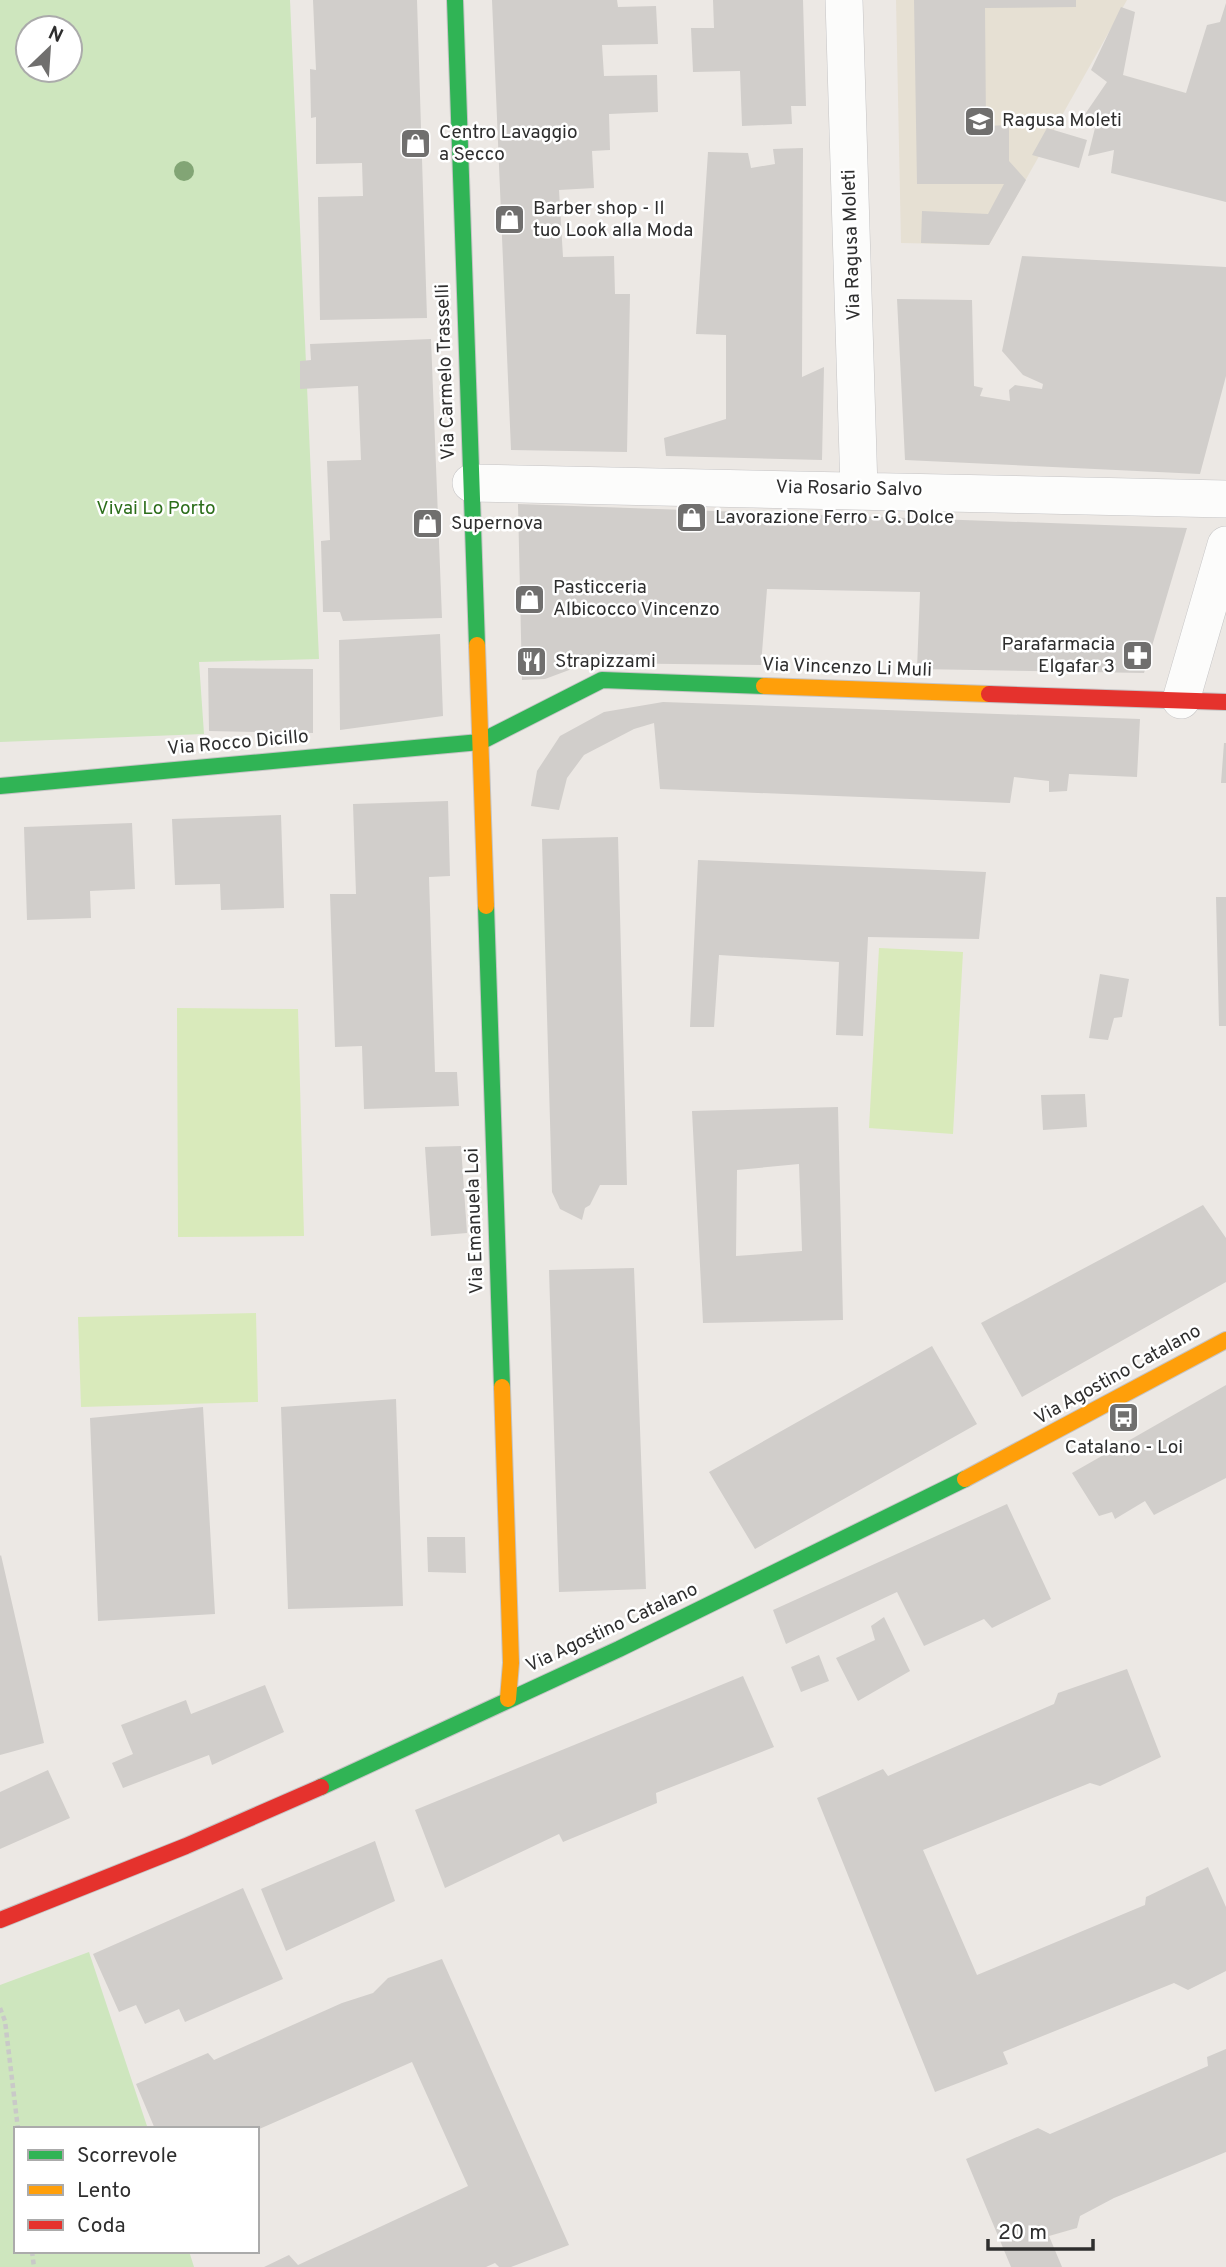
<svg xmlns="http://www.w3.org/2000/svg" width="1226" height="2267" font-family="Overpass,sans-serif">
<style>
.education{fill:#e6e0d3}
.green{fill:#cee6be;fill-rule:evenodd}
.pitch{fill:#d9eabb}
.building{fill:#d1cecb;fill-rule:evenodd}
.lines{fill:none;stroke-linecap:round;stroke-linejoin:round}
.street-casing{stroke:#c5c4c5;stroke-width:38}
.fast-casing{stroke:#c5c4c5;stroke-width:18}
.slow-casing{stroke:#c5c4c5;stroke-width:18}
.jam-casing{stroke:#c5c4c5;stroke-width:18}
.path{stroke:#c9c9c8;stroke-width:4.5;stroke-dasharray:5 3.5;stroke-linecap:butt}
.street{stroke:#fcfcfb;stroke-width:37}
.fast{stroke:#30b455;stroke-width:16}
.slow{stroke:#ff9f0a;stroke-width:16}
.jam{stroke:#e5322d;stroke-width:16}
.tree{fill:#82a575}
.labels{text-anchor:middle;dominant-baseline:central;stroke-width:5;stroke-linejoin:round;paint-order:stroke}
.poi-label{font-size:19px;fill:#2e2e2e;stroke:#fff;text-anchor:start}
.street-label{font-size:19px;fill:#2e2e2e;stroke:#fff}
.park-label{font-size:19px;fill:#2c6e1b;stroke:#fff}
</style>
<rect width="100%" height="100%" fill="#ece8e4"/>
<path class="education" d="M896 0H1127L989 245 901 243Z"/>
<path class="green" d="M0 0H290L319 659 199 662 204 734 0 742ZM28 28H70V70H28Z
M89 1952 148 2129H16V2251H189L194 2267H0V1985Z"/>
<path class="pitch" d="M879 948 963 952 953 1134 869 1128Z
M177 1008 298 1009 304 1236 178 1237Z
M256 1313 258 1402 81 1407 78 1317Z"/>
<path class="building" d="M313 0H417L427 318 320 320 318 197 363 196 362 163 316 164V117L311 118 310 69 316 70Z
M492 0H617L618 7 656 6 658 44 602 45 604 76 657 75 658 112 609 114 610 150 592 151 594 188 559 190 563 257 614 256 615 294H630L627 452 511 450Z
M713 0H803L806 106H791L792 124 742 126 740 71 693 72 691 28H714Z
M914 0H1076V7L985 8 986 126 1009 125V161L1026 180 989 245 921 243 922 211 988 214 1004 184H917Z
M1226 3V202L1111 173 1114 150 1088 156 1095 128 1081 120 1107 82 1091 70 1121 7 1135 12 1123 75 1186 93 1207 25 1220 22Z
M1047 128 1087 140 1079 168 1032 155Z
M803 148 802 377 824 367 822 460 666 456 664 438 726 419V335L696 334 708 152 748 153 751 168 775 164 773 149Z
M1022 256 1226 267V376L1200 474 905 460 897 299 972 300 974 386 983 388 980 396 1010 401 1009 390 1015 385 1042 389 1043 384 1023 375 1002 351Z
M431 339 442 618 343 621 340 612H323L321 541 330 540 327 461 361 460 358 386 300 389V361L311 360 310 344Z
M518 504 1187 528 1144 673 917 669 920 592 767 589 761 665 588 663 545 679 522 680Z
M440 634 443 716 340 730 339 640Z
M208 668 313 669V733L209 731Z
M663 702 1140 719 1137 777 1069 774 1067 791 1049 792V781L1014 777 1010 803 660 789 654 723 634 729 584 755 567 778 559 810 531 806 537 771 560 736 604 712Z
M1224 743H1226V783H1221Z
M448 801 450 876 429 877 435 1072H457L459 1106 364 1109 362 1046 335 1047 330 894H356L353 804Z
M281 815 284 908 221 910 220 884 175 885 172 819Z
M132 823 135 889 90 891 91 918 27 920 24 827Z
M618 837 627 1185H600L590 1205 585 1208 582 1220 560 1209 552 1192 542 839Z
M698 860 986 872 979 939 868 937 863 1036 836 1035 839 962 719 955 714 1027H690Z
M1216 897H1226V1026H1219Z
M1100 974 1129 979 1122 1017 1114 1018 1108 1040 1089 1038Z
M1085 1094 1087 1127 1043 1130 1041 1095Z
M838 1107 843 1320 703 1323 692 1111ZM799 1164 802 1251 736 1256 737 1170Z
M461 1146 467 1233 431 1236 425 1147Z
M1203 1205 1226 1238V1282L1022 1397 981 1323Z
M634 1268 646 1589 559 1592 549 1270Z
M932 1346 977 1424 755 1549 709 1472Z
M1226 1385V1478L1154 1515 1145 1501 1115 1519 1112 1512 1099 1516 1072 1473Z
M396 1399 403 1606 288 1609 281 1407Z
M203 1407 215 1614 98 1621 90 1418Z
M1007 1504 1051 1599 992 1628 984 1619 924 1646 897 1592 786 1644 773 1610Z
M427 1537H465L466 1573 428 1572Z
M1 1555 44 1743 0 1755V1556Z
M884 1617 910 1671 858 1701 836 1658 875 1640 871 1626Z
M819 1655 829 1681 801 1692 791 1667Z
M1127 1669 1161 1757 1100 1786 1090 1783 923 1850 977 1975 1145 1905 1146 1897 1208 1867 1226 1907V1971L1188 1990 1174 1983 1003 2052 1008 2064 935 2092 817 1798 883 1769 888 1776 1054 1704 1058 1693Z
M743 1676 774 1747 656 1793 657 1803 563 1842 559 1834 445 1888 415 1810Z
M265 1685 284 1732 212 1765 209 1755 123 1788 112 1763 133 1754 121 1725 186 1700 191 1714Z
M48 1770 70 1818 0 1849V1792Z
M375 1841 395 1901 286 1951 261 1889Z
M243 1888 283 1979 185 2022 179 2009 145 2024 136 2005 119 2012 93 1954Z
M442 1959 569 2245 511 2267H499L495 2263 486 2267H264L289 2255 298 2265 468 2186 412 2062 257 2130 155 2129 136 2084 208 2053 214 2060 342 2003 373 1993 388 1978Z
M1226 2049V2152L1114 2198 1080 2216 1077 2228 1049 2236 1062 2267H1011L966 2159 1038 2128 1050 2134 1208 2066 1207 2057Z"/>
<g class="lines">
<defs>
<path id="street" d="M844 0 859 489
M471 483 1226 499
M1181 700 1226 545"/>
<path id="fast" d="M455 0 477 645
M0 786 480 742 602 680 764 686
M486 906 502 1387
M321 1787 619 1649 965 1479"/>
<path id="slow" d="M477 645 486 906
M764 686 989 694
M502 1387 511 1663 508 1699
M965 1479 1226 1340"/>
<path id="jam" d="M989 694 1226 702
M0 1920 186 1846 321 1787"/>
</defs>
<use href="#street" class="street-casing"/>
<use href="#fast" class="fast-casing"/>
<use href="#slow" class="slow-casing"/>
<use href="#jam" class="jam-casing"/>
<path class="path" d="M0 2008 5 2021 18 2129
M32 2251 34 2267"/>
<use href="#street" class="street"/>
<use href="#fast" class="fast"/>
<use href="#slow" class="slow"/>
<use href="#jam" class="jam"/>
</g>
<circle class="tree" cx="184" cy="171" r="10"/>
<defs>
<symbol id="school-square" viewBox="-11 -11 22 22"><rect x="-9" y="-9" width="18" height="18" rx="4" fill="#706f6e" stroke="#fff"/><path d="M0-5L7-2L0 1L-7-2ZM-4 1L0 2.5L4 1V4Q0 6-4 4Z" fill="#fff"/></symbol>
<symbol id="shop-square" viewBox="-11 -11 22 22"><rect x="-9" y="-9" width="18" height="18" rx="4" fill="#706f6e" stroke="#fff"/><path d="M-5-2.5h2.3a2.7 3.5 0 0 1 5.4 0H5L5.5 6h-11ZM-1.5-2.5h3a1.5 2.3 0 0 0-3 0Z" fill="#fff"/></symbol>
<symbol id="pharmacy-square" viewBox="-11 -11 22 22"><rect x="-9" y="-9" width="18" height="18" rx="4" fill="#706f6e" stroke="#fff"/><path d="M-2-6h4v4h4v4h-4v4h-4v-4h-4v-4h4Z" fill="#fff"/></symbol>
<symbol id="restaurant-square" viewBox="-11 -11 22 22"><rect x="-9" y="-9" width="18" height="18" rx="4" fill="#706f6e" stroke="#fff"/><path d="M-5-6h1v4h1v-4h1v4h1v-4h1v5L-1.5 .5V6h-2V.5L-5-1ZM5-6V6H3V1.5H1.5Q1.5-4 5-6Z" fill="#fff"/></symbol>
<symbol id="bus-square" viewBox="-11 -11 22 22"><rect x="-9" y="-9" width="18" height="18" rx="4" fill="#706f6e" stroke="#fff"/><path d="M-5-6H5V4H4V6H2V4H-2V6H-4V4H-5ZM-3.5-4V0h7V-4ZM-3.5 1.2v1.5H-2V1.2ZM2 1.2v1.5H3.5V1.2Z" fill="#fff"/></symbol>
</defs>
<g fill-rule="evenodd">
<use href="#school-square" x="962" y="104" width="35" height="35"/>
<use href="#shop-square" x="398" y="126" width="35" height="35"/>
<use href="#shop-square" x="492" y="202" width="35" height="35"/>
<use href="#shop-square" x="674" y="500" width="35" height="35"/>
<use href="#shop-square" x="410" y="506" width="35" height="35"/>
<use href="#shop-square" x="512" y="582" width="35" height="35"/>
<use href="#pharmacy-square" x="1120" y="638" width="35" height="35"/>
<use href="#restaurant-square" x="514" y="644" width="35" height="35"/>
<use href="#bus-square" x="1106" y="1400" width="35" height="35"/>
</g>
<g class="labels">
<g class="poi-label">
<text x="1002" y="121">Ragusa Moleti</text>
<text x="439" y="133">Centro Lavaggio<tspan x="439" dy="22">a Secco</tspan></text>
<text x="533" y="209">Barber shop - Il<tspan x="533" dy="22">tuo Look alla Moda</tspan></text>
<text x="715" y="518">Lavorazione Ferro - G. Dolce</text>
<text x="451" y="524">Supernova</text>
<text x="553" y="588">Pasticceria<tspan x="553" dy="22">Albicocco Vincenzo</tspan></text>
<text x="1115" y="645" text-anchor="end">Parafarmacia<tspan x="1115" dy="22">Elgafar 3</tspan></text>
<text x="555" y="662">Strapizzami</text>
<text x="1124" y="1448" text-anchor="middle">Catalano - Loi</text>
</g>
<g class="street-label">
<text transform="translate(852 245) rotate(-92)">Via Ragusa Moleti</text>
<text transform="translate(446 372) rotate(-92)">Via Carmelo Trasselli</text>
<text transform="translate(849 489) rotate(1)">Via Rosario Salvo</text>
<text transform="translate(847 668) rotate(2)">Via Vincenzo Li Muli</text>
<text transform="translate(238 743) rotate(-5)">Via Rocco Dicillo</text>
<text transform="translate(475 1221) rotate(-92)">Via Emanuela Loi</text>
<text transform="translate(1118 1375) rotate(-29)">Via Agostino Catalano</text>
<text transform="translate(612 1628) rotate(-25)">Via Agostino Catalano</text>
</g>
<g class="park-label">
<text x="156" y="509">Vivai Lo Porto</text>
</g>
</g>
<rect x="14" y="2127" width="245" height="126" fill="#ffffff" stroke="#ababab" stroke-width="2"/>
<rect x="28" y="2150" width="35" height="10" fill="#30b455" stroke="#ababab" stroke-width="2"/>
<text x="77" y="2162" font-size="21" fill="#2e2e2e">Scorrevole</text>
<rect x="28" y="2185" width="35" height="10" fill="#ff9f0a" stroke="#ababab" stroke-width="2"/>
<text x="77" y="2197" font-size="21" fill="#2e2e2e">Lento</text>
<rect x="28" y="2220" width="35" height="10" fill="#e5322d" stroke="#ababab" stroke-width="2"/>
<text x="77" y="2232" font-size="21" fill="#2e2e2e">Coda</text>
<g transform="translate(49 49) rotate(25)"><circle r="33" fill="#ffffff" stroke="#ababab" stroke-width="2"/>
<path d="M0-5L12 26L0 18L-12 26Z" fill="#706f6e"/>
<text y="-10" font-size="19" font-weight="bold" text-anchor="middle" fill="#2e2e2e">N</text>
</g>
<path d="M988 2239v10h105v-10" fill="none" stroke="#2e2e2e" stroke-width="3.5"/>
<text x="998" y="2239" font-size="21" fill="#2e2e2e" stroke="#ffffff" stroke-width="5" paint-order="stroke">20 m</text>
</svg>
